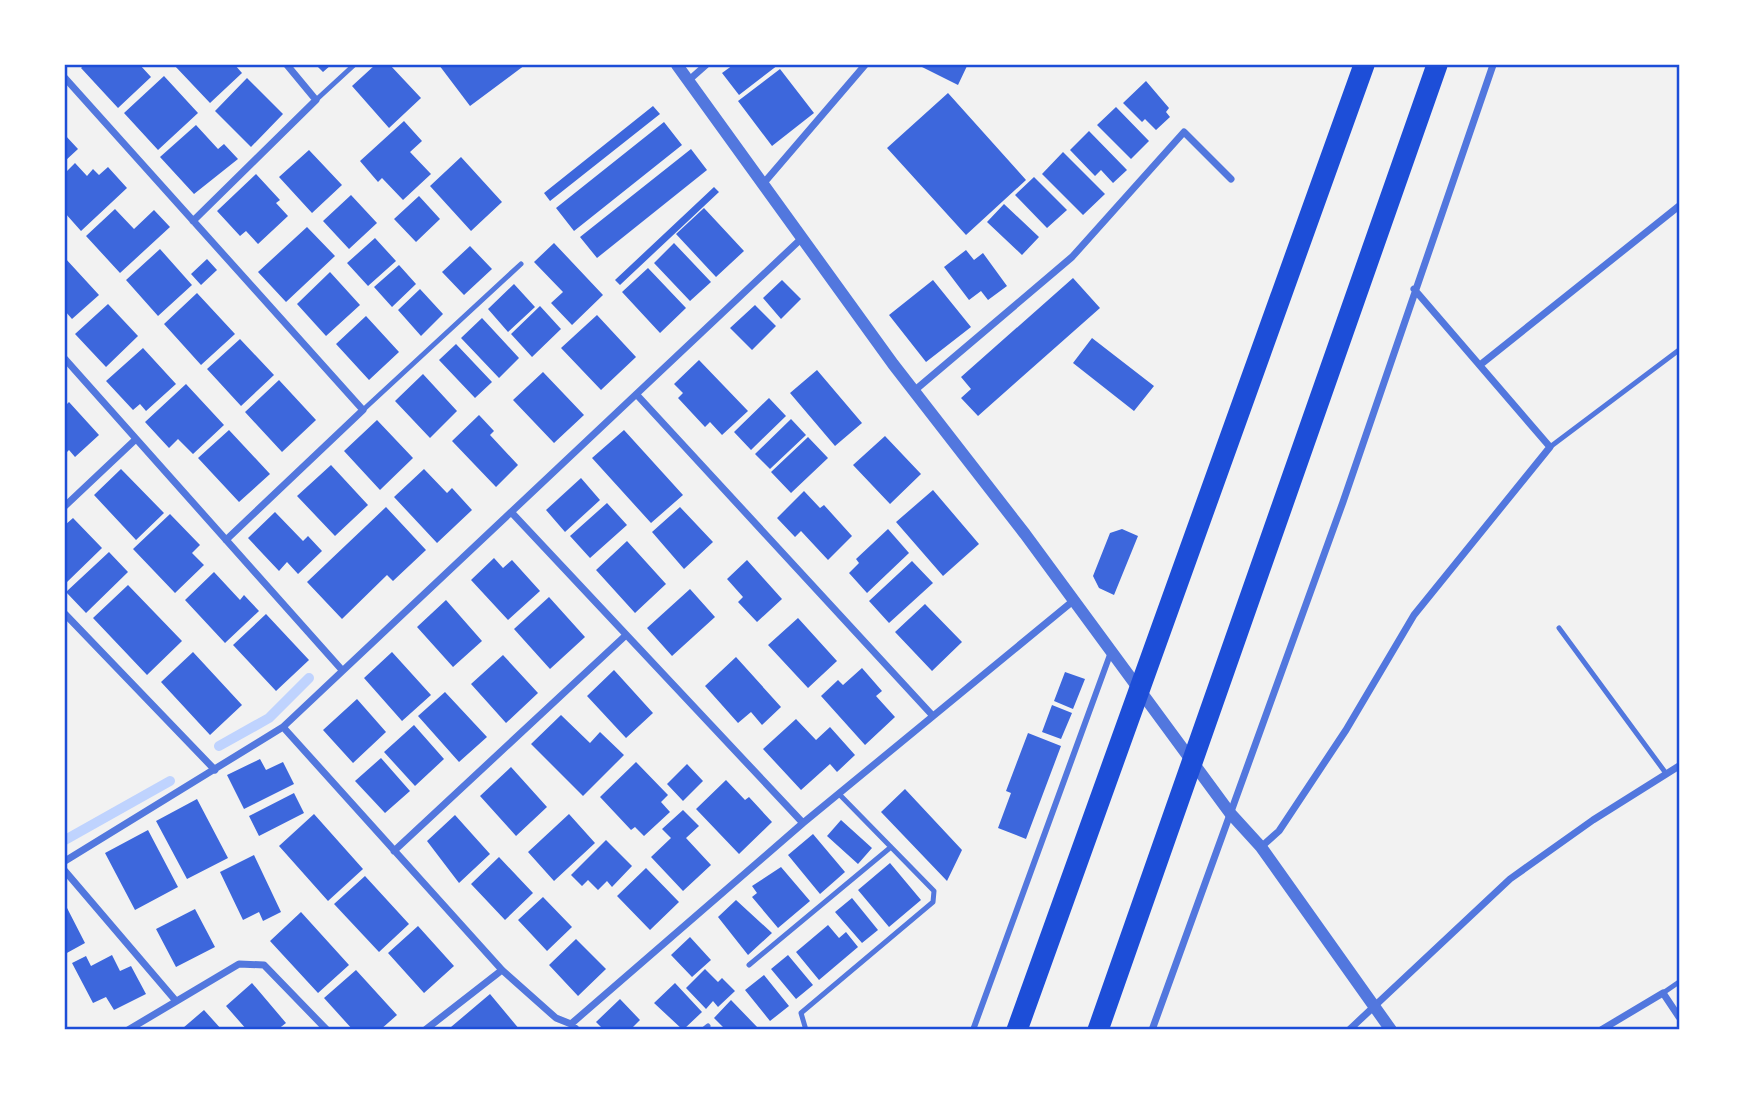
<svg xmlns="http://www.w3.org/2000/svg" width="1744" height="1095" font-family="Arial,sans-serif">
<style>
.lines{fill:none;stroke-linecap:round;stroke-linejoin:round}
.stream{stroke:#bfd3fe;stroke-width:10}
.building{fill:#3d67dc}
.service{stroke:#5277de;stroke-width:5}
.pedestrian{stroke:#5277de;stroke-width:6}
.minor{stroke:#5277de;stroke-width:7}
.tertiary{stroke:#5277de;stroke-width:12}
.motorway{stroke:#1d4ed8;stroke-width:21}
.neatline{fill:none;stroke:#1d4ed8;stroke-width:2.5}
</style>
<rect width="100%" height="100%" fill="#f2f2f2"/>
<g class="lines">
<path class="stream" d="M219 746 269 718 309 678
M65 840 170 781"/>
</g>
<path class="building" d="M84 65H140L151 77 118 108 81 68Z
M174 65H235L242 73 210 103Z
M316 65H331L323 72Z
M375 65H390L421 98 389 128 352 86Z
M439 65H525L470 106Z
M733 65H778L739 95 722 73Z
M918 65H965L967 66 958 85Z
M780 69 814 113 772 146 738 101Z
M164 76 198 113 158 150 124 113Z
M247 78 283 114 251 147 215 111Z
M1146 81 1169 108 1166 112 1170 117 1156 130 1145 119 1142 122 1123 103Z
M948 93 1026 180 966 235 887 148Z
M653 106 660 114 550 201 544 193Z
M1116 107 1149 141 1131 159 1097 125Z
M404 121 422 141 410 152 431 174 403 200 382 178 378 182 360 161Z
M664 122 682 145 574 231 556 208Z
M196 125 218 149 224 144 238 159 194 194 160 157Z
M1089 131 1127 170 1113 183 1101 170 1095 176 1070 150Z
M65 135 78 149 65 161Z
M691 149 707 170 597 258 580 237Z
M309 150 342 185 312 213 279 177Z
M1063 152 1105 194 1083 215 1042 174Z
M461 157 502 202 471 231 430 186Z
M75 163 87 176 93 169 99 175 108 167 127 188 81 231 65 213V173Z
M256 174 280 200 276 203 288 216 258 244 246 231 240 236 217 211Z
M1034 177 1067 210 1047 228 1015 195Z
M714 187 719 192 620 285 615 280Z
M351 195 377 223 349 249 323 221Z
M419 196 440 219 416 242 394 219Z
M1004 204 1039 237 1022 255 987 222Z
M704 208 744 251 716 277 676 234Z
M115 209 134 229 154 210 170 227 120 273 86 236Z
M307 227 335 256 286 302 258 272Z
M375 238 396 261 368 286 347 263Z
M554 243 603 295 572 325 551 303 563 292 534 262Z
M674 243 711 282 690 301 654 263Z
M470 246 492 269 464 295 442 272Z
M160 249 192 285 158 316 126 280Z
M966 250 974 260 983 253 1007 286 988 300 981 291 969 300 944 267Z
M65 258 99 295 72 319 65 311Z
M207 259 217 270 201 285 191 274Z
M399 265 416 284 392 307 374 287Z
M648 268 686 308 660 333 622 292Z
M330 272 360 305 326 336 297 304Z
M1073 278 1100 308 978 416 961 398 971 389 961 377Z
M782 280 801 299 781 319 763 298Z
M933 280 971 327 926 362 889 315Z
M514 284 535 307 508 332 488 309Z
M420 289 443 314 421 336 398 310Z
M197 293 235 334 201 365 164 324Z
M108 304 138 336 106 367 75 334Z
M755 305 776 326 752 350 730 328Z
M540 306 561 329 532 357 511 334Z
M597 315 636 357 601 390 561 348Z
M366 316 399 352 369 380 336 344Z
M482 318 519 358 499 378 461 338Z
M1092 338 1154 386 1134 411 1073 363Z
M240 339 274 375 241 406 207 369Z
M456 344 492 382 475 398 439 360Z
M143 348 176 384 146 411 140 404 133 410 106 381Z
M699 360 748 411 722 435 710 422 705 427 678 398 683 393 674 384Z
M817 370 862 423 835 446 790 393Z
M543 372 584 415 554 443 513 400Z
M423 374 457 411 430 438 395 401Z
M279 380 316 420 282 452 245 412Z
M186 384 224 425 193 454 178 439 169 448 145 422Z
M769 398 786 416 751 450 734 432Z
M69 402 99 435 75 457 69 450 65 454V406Z
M479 415 494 431 490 435 518 465 496 487 452 441Z
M791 419 806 435 770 469 755 454Z
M377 420 413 458 380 490 344 451Z
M229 430 270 474 239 502 198 458Z
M624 430 683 495 651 523 592 458Z
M885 436 921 474 890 504 853 465Z
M808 437 828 458 791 493 771 472Z
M331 465 368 505 335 536 297 496Z
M121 469 164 513 136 540 94 495Z
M424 469 447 493 452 488 472 510 437 543 394 497Z
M581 478 600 500 565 532 546 510Z
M933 490 979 544 943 576 896 522Z
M804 491 820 508 824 505 852 536 828 560 801 531 795 537 777 518Z
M607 503 627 525 590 558 570 536Z
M386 507 426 550 393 581 387 575 342 619 307 582Z
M680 507 713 542 684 569 652 532Z
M275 512 303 541 308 536 322 551 298 574 287 562 279 571 248 538Z
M170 514 200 545 192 553 204 565 175 593 133 549Z
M73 518 102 548 65 584V525Z
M888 529 909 553 867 593 849 573 859 563 856 559Z
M1122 529 1138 536 1114 595 1099 588 1093 576 1110 533Z
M627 541 666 584 635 613 596 570Z
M109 552 128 572 86 613 66 592Z
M494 558 503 568 512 560 540 591 508 620 471 580Z
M747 560 782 599 757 622 738 602 743 597 727 579Z
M912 561 933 583 889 623 869 601Z
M214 572 240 600 244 595 259 611 225 643 185 600Z
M128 585 182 641 147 675 93 618Z
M690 589 715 617 672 656 647 628Z
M549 597 585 637 550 669 514 629Z
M446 600 482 641 453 667 417 627Z
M925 604 962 642 932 671 895 632Z
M266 614 309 660 276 691 233 645Z
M798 618 837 661 808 688 768 645Z
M193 652 242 705 210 735 161 682Z
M392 652 431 695 402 721 364 678Z
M503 655 538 693 506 723 471 684Z
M736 657 781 707 762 725 751 712 738 723 705 686Z
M862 668 882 691 876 696 895 717 865 745 821 696 838 680 843 685Z
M614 670 653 713 626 738 587 696Z
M1065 672 1085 679 1073 709 1054 701Z
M445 692 487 737 459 762 418 716Z
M357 699 386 732 353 763 323 730Z
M1052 705 1072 713 1061 739 1042 732Z
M561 715 590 743 600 732 624 755 583 796 531 744Z
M796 719 816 740 830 727 855 755 837 772 830 764 801 790 763 749Z
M414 725 444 759 415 786 384 752Z
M1028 733 1061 746 1026 839 998 828 1011 793 1006 791Z
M381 758 410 791 385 813 355 781Z
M260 759 266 770 283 762 294 784 244 809 227 775Z
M636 762 668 795 661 802 670 812 644 836 635 827 631 830 600 797Z
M687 764 703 781 683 801 667 784Z
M511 767 547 807 516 836 480 796Z
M726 780 745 800 749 797 772 822 739 854 696 809Z
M905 789 962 850 947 881 881 812Z
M294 793 304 813 259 836 249 816Z
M197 799 228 858 187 879 156 821Z
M683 810 699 826 686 838 711 865 683 891 651 857 671 838 662 829Z
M314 814 363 869 328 901 279 846Z
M569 814 595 843 554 881 528 852Z
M455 815 490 854 459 883 427 841Z
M841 820 872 848 858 864 827 836Z
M148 830 178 887 135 910 105 853Z
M813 834 845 872 820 894 788 855Z
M606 840 632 866 612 887 607 881 598 890 588 880 582 886 571 875Z
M254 855 281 912 263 921 259 912 243 920 220 872Z
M499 857 533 893 505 920 471 884Z
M890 863 921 900 889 927 858 890Z
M781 867 810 901 778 928 752 897 757 893 752 886Z
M646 868 679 902 650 930 617 896Z
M365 876 409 924 379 952 334 904Z
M543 897 572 927 547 951 518 920Z
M852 898 878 930 862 943 835 912Z
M736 900 772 933 748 955 718 917Z
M65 904 85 943 65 954Z
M195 909 215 947 176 967 156 929Z
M301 912 349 965 318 993 270 941Z
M828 925 839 938 846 932 858 947 819 980 796 952Z
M418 926 454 966 424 993 388 953Z
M690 937 711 960 692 977 671 955Z
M576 939 606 969 578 996 549 965Z
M112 955 120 971 131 966 146 994 114 1010 106 997 93 1003 72 963 86 956 91 966Z
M788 955 813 985 796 999 771 969Z
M705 969 718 982 722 978 735 991 718 1007 713 1001 706 1009 686 988Z
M356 970 397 1015 380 1030H353L324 998Z
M764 975 789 1006 770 1021 745 990Z
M252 983 286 1023 277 1030H247L226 1006Z
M675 983 702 1012 683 1030 654 1003Z
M490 994 520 1030H454L451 1027Z
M620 999 640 1020 632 1028 635 1030H604L596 1022Z
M731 1000 759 1029 757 1030H726L714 1018Z
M204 1010 222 1030H185L183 1028Z"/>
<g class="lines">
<path class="service" d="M316 100 354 65
M363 410 521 264
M1550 447 1679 350
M1559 628 1665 772
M749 965 891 847
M1663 993 1679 982
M703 1030 708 1026
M806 1030 801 1013 933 902 934 891 839 794"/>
<path class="pedestrian" d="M973 1030 1111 652"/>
<path class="minor" d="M65 78 363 410 226 540
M689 80 706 65
M763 184 865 65
M193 221 316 100 287 65
M65 359 342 670
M1480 365 1679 206
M914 391 1072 257 1184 132 1231 179
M637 395 933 716
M65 506 136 439
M512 513 803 823
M65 614 215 770
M283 727 502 970 556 1018 571 1024 577 1030
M1261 847 1279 831 1346 730 1414 615 1550 447 1414 289
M394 851 625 636
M65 861 283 727 802 238
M65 871 176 1001
M571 1024 803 823 1073 601
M128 1030 239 964 264 965 327 1030
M425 1030 502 970
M1152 1030 1343 502 1493 65
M1349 1030 1510 879 1593 820 1679 766
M1601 1030 1663 993 1679 1017"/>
<path class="tertiary" d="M677 65 893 364 1025 534 1230 813 1261 847 1391 1030"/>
<path class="motorway" d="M1017 1030 1364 65
M1098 1030 1437 65"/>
</g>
<rect width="1744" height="1095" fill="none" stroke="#ffffff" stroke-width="133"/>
<rect x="66" y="66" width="1612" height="962" class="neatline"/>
</svg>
